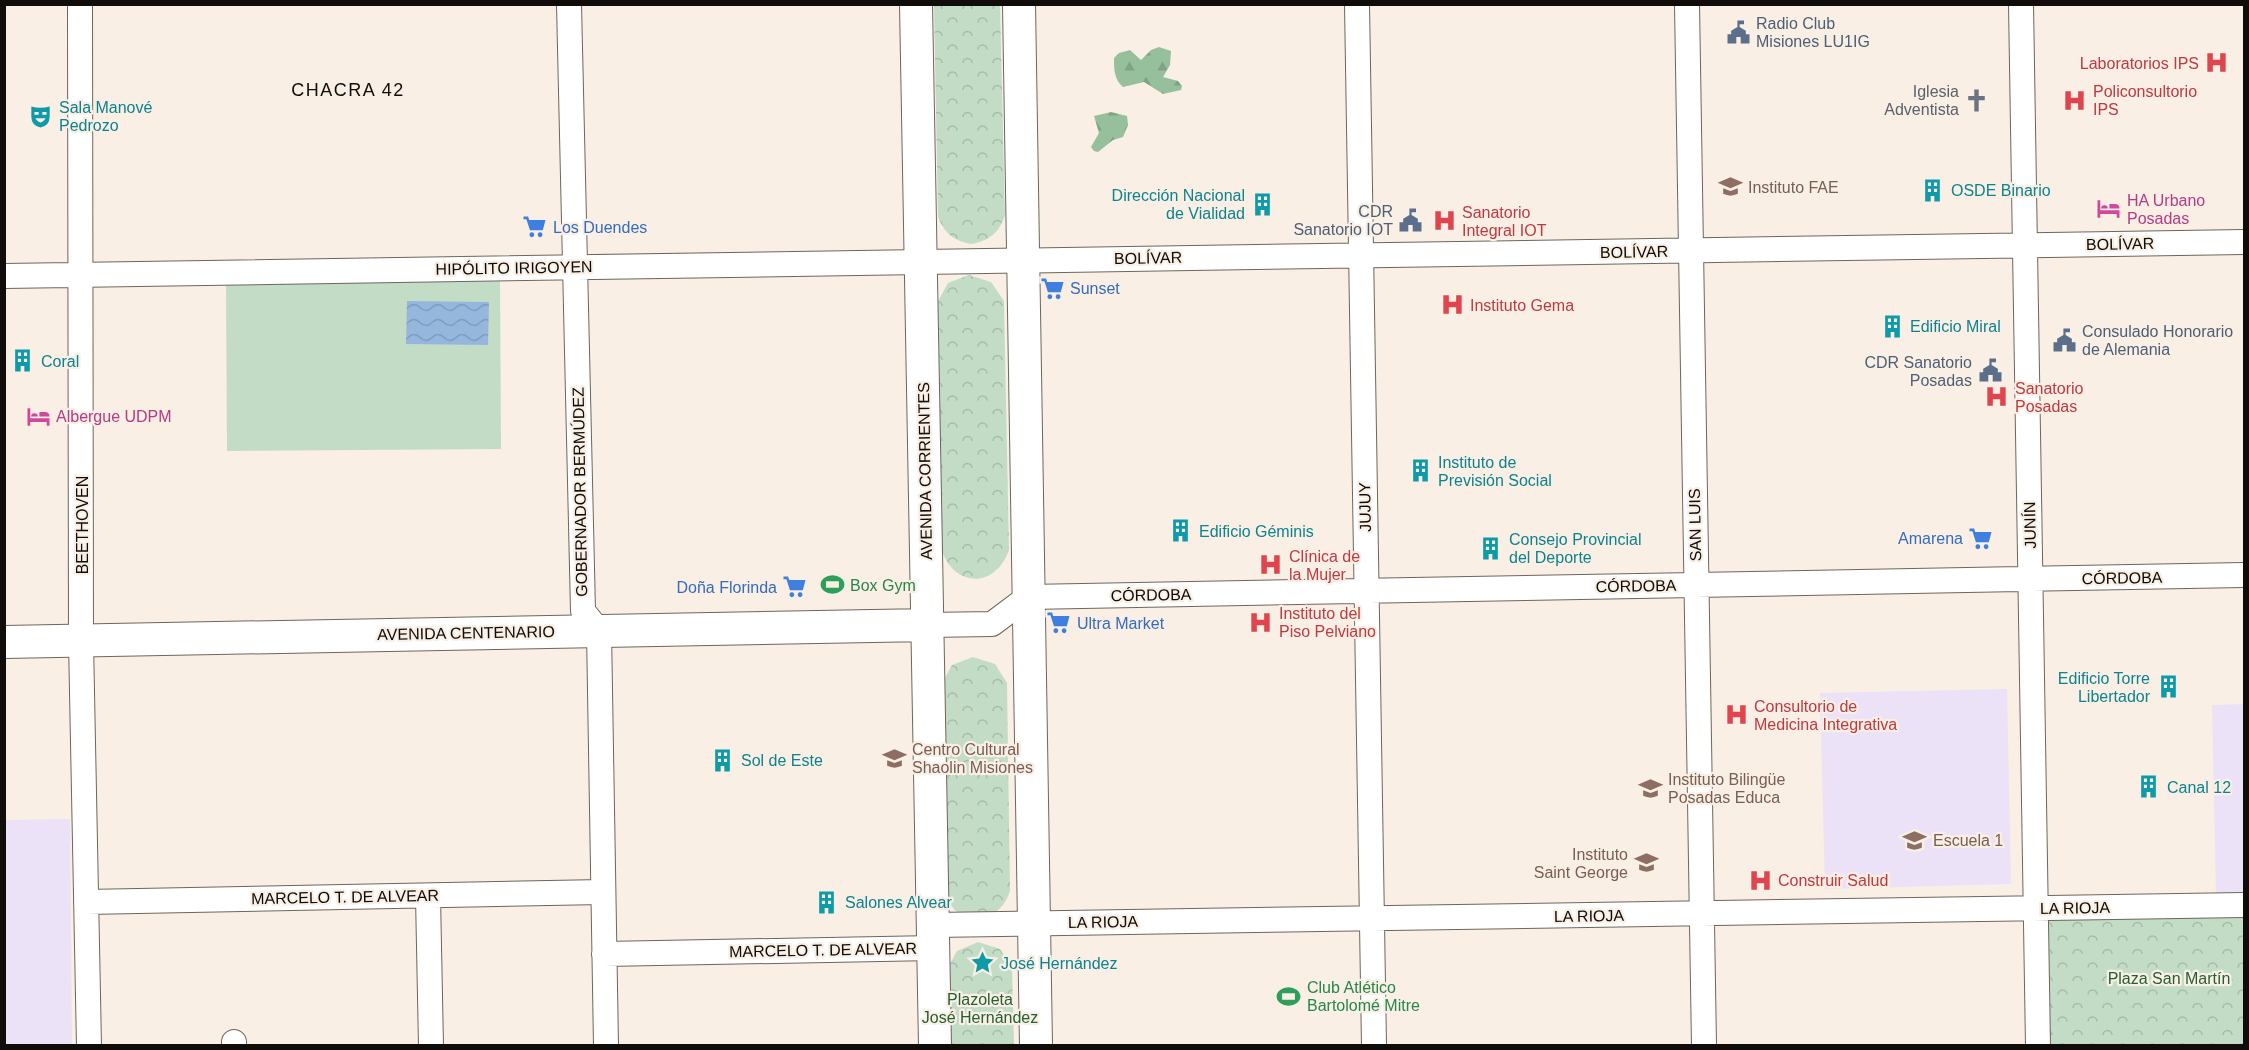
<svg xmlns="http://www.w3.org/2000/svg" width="2249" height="1050" font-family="Arial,sans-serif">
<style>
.education{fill:#ebe2f8}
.grass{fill:#c3dcc6}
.forest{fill:url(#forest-firs)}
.park{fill:url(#park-crowns)}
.water{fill:url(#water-waves)}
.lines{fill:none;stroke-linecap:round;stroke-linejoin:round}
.minor-casing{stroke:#6e665c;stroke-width:26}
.major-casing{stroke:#6e665c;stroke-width:34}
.minor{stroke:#fff;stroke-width:24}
.major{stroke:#fff;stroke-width:32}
.labels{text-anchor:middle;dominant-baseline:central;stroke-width:4.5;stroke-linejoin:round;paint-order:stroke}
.service-label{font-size:16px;fill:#4e5e75;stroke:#f9efe4;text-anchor:start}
.health-label{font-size:16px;fill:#be3a42;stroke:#f9efe4;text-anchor:start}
.worship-label{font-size:16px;fill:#5b616d;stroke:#f9efe4;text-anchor:end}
.culture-label{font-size:16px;fill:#0d838f;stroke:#f9efe4;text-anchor:start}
.education-label{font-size:16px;fill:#785e54;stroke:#f9efe4;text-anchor:start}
.hotel-label{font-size:16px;fill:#b23c85;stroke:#f9efe4;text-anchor:start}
.shop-label{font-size:16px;fill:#366cbe;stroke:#f9efe4;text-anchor:start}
.street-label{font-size:16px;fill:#0f0c09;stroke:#f9efe4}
.leisure-label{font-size:16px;fill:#27864d;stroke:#f9efe4;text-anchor:start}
.park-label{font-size:16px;fill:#256033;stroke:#f9efe4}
.neighbourhood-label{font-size:18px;letter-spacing:1.5px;fill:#0f0c09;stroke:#f9efe4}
</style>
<defs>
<pattern id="forest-firs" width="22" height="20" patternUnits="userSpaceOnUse" patternTransform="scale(1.5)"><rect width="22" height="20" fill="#96bf9c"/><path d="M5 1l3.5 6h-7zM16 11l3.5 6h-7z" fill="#80a385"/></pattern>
<pattern id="park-crowns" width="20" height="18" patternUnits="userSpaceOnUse" patternTransform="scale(1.5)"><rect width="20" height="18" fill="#c3dcc6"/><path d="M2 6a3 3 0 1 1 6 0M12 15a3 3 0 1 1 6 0" fill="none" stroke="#a6bca9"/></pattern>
<pattern id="water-waves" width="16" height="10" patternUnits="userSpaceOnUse" patternTransform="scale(1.5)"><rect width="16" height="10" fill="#96b7dd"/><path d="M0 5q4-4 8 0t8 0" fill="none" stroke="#809cbc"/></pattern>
</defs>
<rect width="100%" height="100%" fill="#f9efe4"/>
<path class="education" d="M2007 689 2011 884 1825 889 1820 693Z
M2244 704V894H2216L2212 705Z
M70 819 72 1045H5V820Z"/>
<path class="grass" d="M500 280 501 449 227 451 226 282Z"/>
<path class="forest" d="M1159 47 1171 51 1170 65 1163 77 1178 81 1182 86 1181 90 1163 94 1144 82 1123 87C1114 79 1114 70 1114 58L1119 53 1130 50 1141 60 1151 50Z
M1111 112 1127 116 1128 125 1123 137 1113 140 1098 152 1094 151 1091 147 1099 133 1094 116Z"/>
<path class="park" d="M934 5H1000L1005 215C999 233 990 240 972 244 954 241 945 234 938 217Z
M969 275 991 282 1004 301 1009 550C996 587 957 589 942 552L937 303 948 283Z
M973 657 995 664 1007 683 1010 891C998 927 958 928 944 893L941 685 952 665Z
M2244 909V1045H2044L2042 912Z
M978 942 1000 949 1012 968 1014 1045H947L946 971 957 951Z"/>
<path class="water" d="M407 301 489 302 488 345 406 344Z"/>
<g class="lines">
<defs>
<path id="minor" d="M80 4 81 641 89 1046
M569 4 583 611 599 631 606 1046
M1357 4 1374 1046
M1687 4 1704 1046
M2021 4 2038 1046
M4 276 2244 242
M928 625 992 624 1028 597 2244 575
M428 896 431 1046
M86 902 603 892
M933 925 2244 905
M604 954 934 948
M234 1042V1046"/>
<path id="major" d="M916 4 935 1046
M1019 4 1036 1046
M4 642 928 625"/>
</defs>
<use href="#minor" class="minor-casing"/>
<use href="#major" class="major-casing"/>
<use href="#minor" class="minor"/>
<use href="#major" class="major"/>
</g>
<defs>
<symbol id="civic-bare" viewBox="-9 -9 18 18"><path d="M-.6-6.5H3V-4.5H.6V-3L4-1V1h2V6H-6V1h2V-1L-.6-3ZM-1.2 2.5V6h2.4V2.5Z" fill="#5c6f8a" stroke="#f9efe4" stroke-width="2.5" paint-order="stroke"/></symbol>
<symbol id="hospital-bare" viewBox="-9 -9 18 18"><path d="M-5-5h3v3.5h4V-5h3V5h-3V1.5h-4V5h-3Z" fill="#e0444e" stroke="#f9efe4" stroke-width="2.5" paint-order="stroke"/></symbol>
<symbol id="church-bare" viewBox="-9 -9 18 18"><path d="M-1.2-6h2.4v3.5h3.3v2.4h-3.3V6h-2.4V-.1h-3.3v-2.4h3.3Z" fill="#6b7280" stroke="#f9efe4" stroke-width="2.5" paint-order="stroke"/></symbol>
<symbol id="theatre-bare" viewBox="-9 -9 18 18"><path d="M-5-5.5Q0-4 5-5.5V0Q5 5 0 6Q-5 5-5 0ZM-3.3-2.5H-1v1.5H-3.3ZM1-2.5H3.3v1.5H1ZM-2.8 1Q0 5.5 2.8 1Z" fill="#0f9aa8" stroke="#f9efe4" stroke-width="2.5" paint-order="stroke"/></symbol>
<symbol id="university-bare" viewBox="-9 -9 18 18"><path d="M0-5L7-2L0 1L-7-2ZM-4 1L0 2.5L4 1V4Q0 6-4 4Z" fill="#8d6e63" stroke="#f9efe4" stroke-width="2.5" paint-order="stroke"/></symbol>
<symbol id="building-bare" viewBox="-9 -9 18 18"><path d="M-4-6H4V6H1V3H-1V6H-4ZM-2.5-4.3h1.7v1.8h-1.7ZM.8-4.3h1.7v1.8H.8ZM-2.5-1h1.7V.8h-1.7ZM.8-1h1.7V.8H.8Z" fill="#0f9aa8" stroke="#f9efe4" stroke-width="2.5" paint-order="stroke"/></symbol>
<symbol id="hotel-bare" viewBox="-9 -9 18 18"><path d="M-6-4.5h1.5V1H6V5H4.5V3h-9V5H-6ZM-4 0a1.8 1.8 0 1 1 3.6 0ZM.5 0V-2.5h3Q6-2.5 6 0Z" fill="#d1479c" stroke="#f9efe4" stroke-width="2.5" paint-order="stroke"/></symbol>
<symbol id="supermarket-bare" viewBox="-9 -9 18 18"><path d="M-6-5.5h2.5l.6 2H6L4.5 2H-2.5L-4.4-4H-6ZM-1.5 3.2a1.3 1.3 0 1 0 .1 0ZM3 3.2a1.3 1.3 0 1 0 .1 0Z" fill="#3f7fe0" stroke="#f9efe4" stroke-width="2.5" paint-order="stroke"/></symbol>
<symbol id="stadium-bare" viewBox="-9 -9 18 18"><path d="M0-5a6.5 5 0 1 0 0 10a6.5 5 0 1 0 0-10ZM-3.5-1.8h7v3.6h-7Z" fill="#2e9e5b" stroke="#f9efe4" stroke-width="2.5" paint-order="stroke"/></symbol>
<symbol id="school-bare" viewBox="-9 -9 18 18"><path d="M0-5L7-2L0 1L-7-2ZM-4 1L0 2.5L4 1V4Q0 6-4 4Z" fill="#8d6e63" stroke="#f9efe4" stroke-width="2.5" paint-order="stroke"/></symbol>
<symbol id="sight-bare" viewBox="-9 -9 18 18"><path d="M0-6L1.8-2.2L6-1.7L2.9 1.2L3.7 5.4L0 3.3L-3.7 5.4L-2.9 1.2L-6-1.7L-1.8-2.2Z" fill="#0f9aa8" stroke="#f9efe4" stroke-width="2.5" paint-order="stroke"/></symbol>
</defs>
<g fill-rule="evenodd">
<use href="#civic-bare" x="1722" y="16" width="33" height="33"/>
<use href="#hospital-bare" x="2200" y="46" width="33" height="33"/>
<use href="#church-bare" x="1960" y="84" width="33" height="33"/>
<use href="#hospital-bare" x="2058" y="84" width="33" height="33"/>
<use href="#theatre-bare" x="24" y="100" width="33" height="33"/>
<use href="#university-bare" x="1714" y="170" width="33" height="33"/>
<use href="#building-bare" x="1916" y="174" width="33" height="33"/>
<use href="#building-bare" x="1246" y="188" width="33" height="33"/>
<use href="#hotel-bare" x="2092" y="192" width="33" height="33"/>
<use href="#civic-bare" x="1394" y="204" width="33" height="33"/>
<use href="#hospital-bare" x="1428" y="204" width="33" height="33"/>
<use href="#supermarket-bare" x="518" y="210" width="33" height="33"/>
<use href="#supermarket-bare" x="1036" y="272" width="33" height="33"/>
<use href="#hospital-bare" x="1436" y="288" width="33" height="33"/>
<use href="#building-bare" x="1876" y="310" width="33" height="33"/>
<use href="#civic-bare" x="2048" y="324" width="33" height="33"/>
<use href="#building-bare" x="6" y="344" width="33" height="33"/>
<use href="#civic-bare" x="1974" y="354" width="33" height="33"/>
<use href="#hospital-bare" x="1980" y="380" width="33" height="33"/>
<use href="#hotel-bare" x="22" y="400" width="33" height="33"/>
<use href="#building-bare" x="1404" y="454" width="33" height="33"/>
<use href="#building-bare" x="1164" y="514" width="33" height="33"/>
<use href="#supermarket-bare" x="1964" y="522" width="33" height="33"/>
<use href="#building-bare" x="1474" y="532" width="33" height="33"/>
<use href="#hospital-bare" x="1254" y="548" width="33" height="33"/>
<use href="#stadium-bare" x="816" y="568" width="33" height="33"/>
<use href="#supermarket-bare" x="778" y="570" width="33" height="33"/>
<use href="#hospital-bare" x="1244" y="606" width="33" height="33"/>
<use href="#supermarket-bare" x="1042" y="606" width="33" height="33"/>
<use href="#building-bare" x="2152" y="670" width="33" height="33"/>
<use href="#hospital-bare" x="1720" y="698" width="33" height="33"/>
<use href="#school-bare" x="878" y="742" width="33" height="33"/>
<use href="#building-bare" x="706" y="744" width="33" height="33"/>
<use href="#building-bare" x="2132" y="770" width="33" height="33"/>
<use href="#school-bare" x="1634" y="772" width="33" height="33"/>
<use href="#school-bare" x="1898" y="824" width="33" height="33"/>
<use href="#school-bare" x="1630" y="846" width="33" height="33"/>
<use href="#hospital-bare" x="1744" y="864" width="33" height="33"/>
<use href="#building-bare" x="810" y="886" width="33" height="33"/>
<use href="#sight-bare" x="966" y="946" width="33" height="33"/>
<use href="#stadium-bare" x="1272" y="980" width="33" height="33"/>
</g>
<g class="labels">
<g class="service-label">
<text x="1756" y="23">Radio Club<tspan x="1756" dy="18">Misiones LU1IG</tspan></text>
<text x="1393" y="211" text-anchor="end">CDR<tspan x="1393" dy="18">Sanatorio IOT</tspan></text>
<text x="2082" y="331">Consulado Honorario<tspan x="2082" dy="18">de Alemania</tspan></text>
<text x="1972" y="362" text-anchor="end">CDR Sanatorio<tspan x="1972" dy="18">Posadas</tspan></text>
</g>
<g class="health-label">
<text x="2199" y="63" text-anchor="end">Laboratorios IPS</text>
<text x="2093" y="91">Policonsultorio<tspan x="2093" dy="18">IPS</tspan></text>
<text x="1462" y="212">Sanatorio<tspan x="1462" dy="18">Integral IOT</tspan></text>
<text x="1470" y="305">Instituto Gema</text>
<text x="2015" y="388">Sanatorio<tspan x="2015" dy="18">Posadas</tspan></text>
<text x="1289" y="556">Clínica de<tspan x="1289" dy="18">la Mujer</tspan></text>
<text x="1279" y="613">Instituto del<tspan x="1279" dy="18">Piso Pelviano</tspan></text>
<text x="1754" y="706">Consultorio de<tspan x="1754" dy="18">Medicina Integrativa</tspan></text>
<text x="1778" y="880">Construir Salud</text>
</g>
<g class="worship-label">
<text x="1959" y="91">Iglesia<tspan x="1959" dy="18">Adventista</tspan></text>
</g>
<g class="culture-label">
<text x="59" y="107">Sala Manové<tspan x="59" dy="18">Pedrozo</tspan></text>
<text x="1951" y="190">OSDE Binario</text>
<text x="1245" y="195" text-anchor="end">Dirección Nacional<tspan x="1245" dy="18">de Vialidad</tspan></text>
<text x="1910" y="326">Edificio Miral</text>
<text x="41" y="361">Coral</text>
<text x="1438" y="462">Instituto de<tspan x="1438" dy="18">Previsión Social</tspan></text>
<text x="1199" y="531">Edificio Géminis</text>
<text x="1509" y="539">Consejo Provincial<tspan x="1509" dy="18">del Deporte</tspan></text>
<text x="2150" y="678" text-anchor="end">Edificio Torre<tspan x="2150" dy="18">Libertador</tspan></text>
<text x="741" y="760">Sol de Este</text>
<text x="2167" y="787">Canal 12</text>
<text x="845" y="902">Salones Alvear</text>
<text x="1001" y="963">José Hernández</text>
</g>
<g class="education-label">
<text x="1748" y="187">Instituto FAE</text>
<text x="912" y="749">Centro Cultural<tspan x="912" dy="18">Shaolin Misiones</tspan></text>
<text x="1668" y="779">Instituto Bilingüe<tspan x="1668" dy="18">Posadas Educa</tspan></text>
<text x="1933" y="840">Escuela 1</text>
<text x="1628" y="854" text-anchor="end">Instituto<tspan x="1628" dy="18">Saint George</tspan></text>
</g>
<g class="hotel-label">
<text x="2127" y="200">HA Urbano<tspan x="2127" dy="18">Posadas</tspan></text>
<text x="56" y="416">Albergue UDPM</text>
</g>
<g class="shop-label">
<text x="553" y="227">Los Duendes</text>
<text x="1070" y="288">Sunset</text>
<text x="1963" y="538" text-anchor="end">Amarena</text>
<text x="777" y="587" text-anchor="end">Doña Florinda</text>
<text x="1077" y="623">Ultra Market</text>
</g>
<g class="street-label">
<text transform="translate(2120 244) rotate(-1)">BOLÍVAR</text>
<text transform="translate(1634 252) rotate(-1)">BOLÍVAR</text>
<text transform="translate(1148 258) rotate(-1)">BOLÍVAR</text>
<text transform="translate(514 268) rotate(-1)">HIPÓLITO IRIGOYEN</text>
<text transform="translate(925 471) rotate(-91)">AVENIDA CORRIENTES</text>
<text transform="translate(580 492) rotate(-91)">GOBERNADOR BERMÚDEZ</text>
<text transform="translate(1365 507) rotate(-91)">JUJUY</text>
<text transform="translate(82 525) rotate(-90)">BEETHOVEN</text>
<text transform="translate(1695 525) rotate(-91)">SAN LUIS</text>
<text transform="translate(2030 525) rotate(-91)">JUNÍN</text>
<text transform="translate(2122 578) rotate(-1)">CÓRDOBA</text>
<text transform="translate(1636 586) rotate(-1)">CÓRDOBA</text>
<text transform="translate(1151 595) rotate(-1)">CÓRDOBA</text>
<text transform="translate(466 633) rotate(-1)">AVENIDA CENTENARIO</text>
<text transform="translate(345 897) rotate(-1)">MARCELO T. DE ALVEAR</text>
<text transform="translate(2075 908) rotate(-1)">LA RIOJA</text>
<text transform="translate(1589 916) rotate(-1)">LA RIOJA</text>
<text transform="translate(1103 922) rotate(-1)">LA RIOJA</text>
<text transform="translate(823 950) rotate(-1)">MARCELO T. DE ALVEAR</text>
</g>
<g class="leisure-label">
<text x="850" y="585">Box Gym</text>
<text x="1307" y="987">Club Atlético<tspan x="1307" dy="18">Bartolomé Mitre</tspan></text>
</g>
<g class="park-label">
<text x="2169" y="978">Plaza San Martín</text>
<text x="980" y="999">Plazoleta<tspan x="980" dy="18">José Hernández</tspan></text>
</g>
<g class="neighbourhood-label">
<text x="348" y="90">CHACRA 42</text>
</g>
</g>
<rect width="2249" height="1050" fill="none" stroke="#0f0c09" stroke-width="12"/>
</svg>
